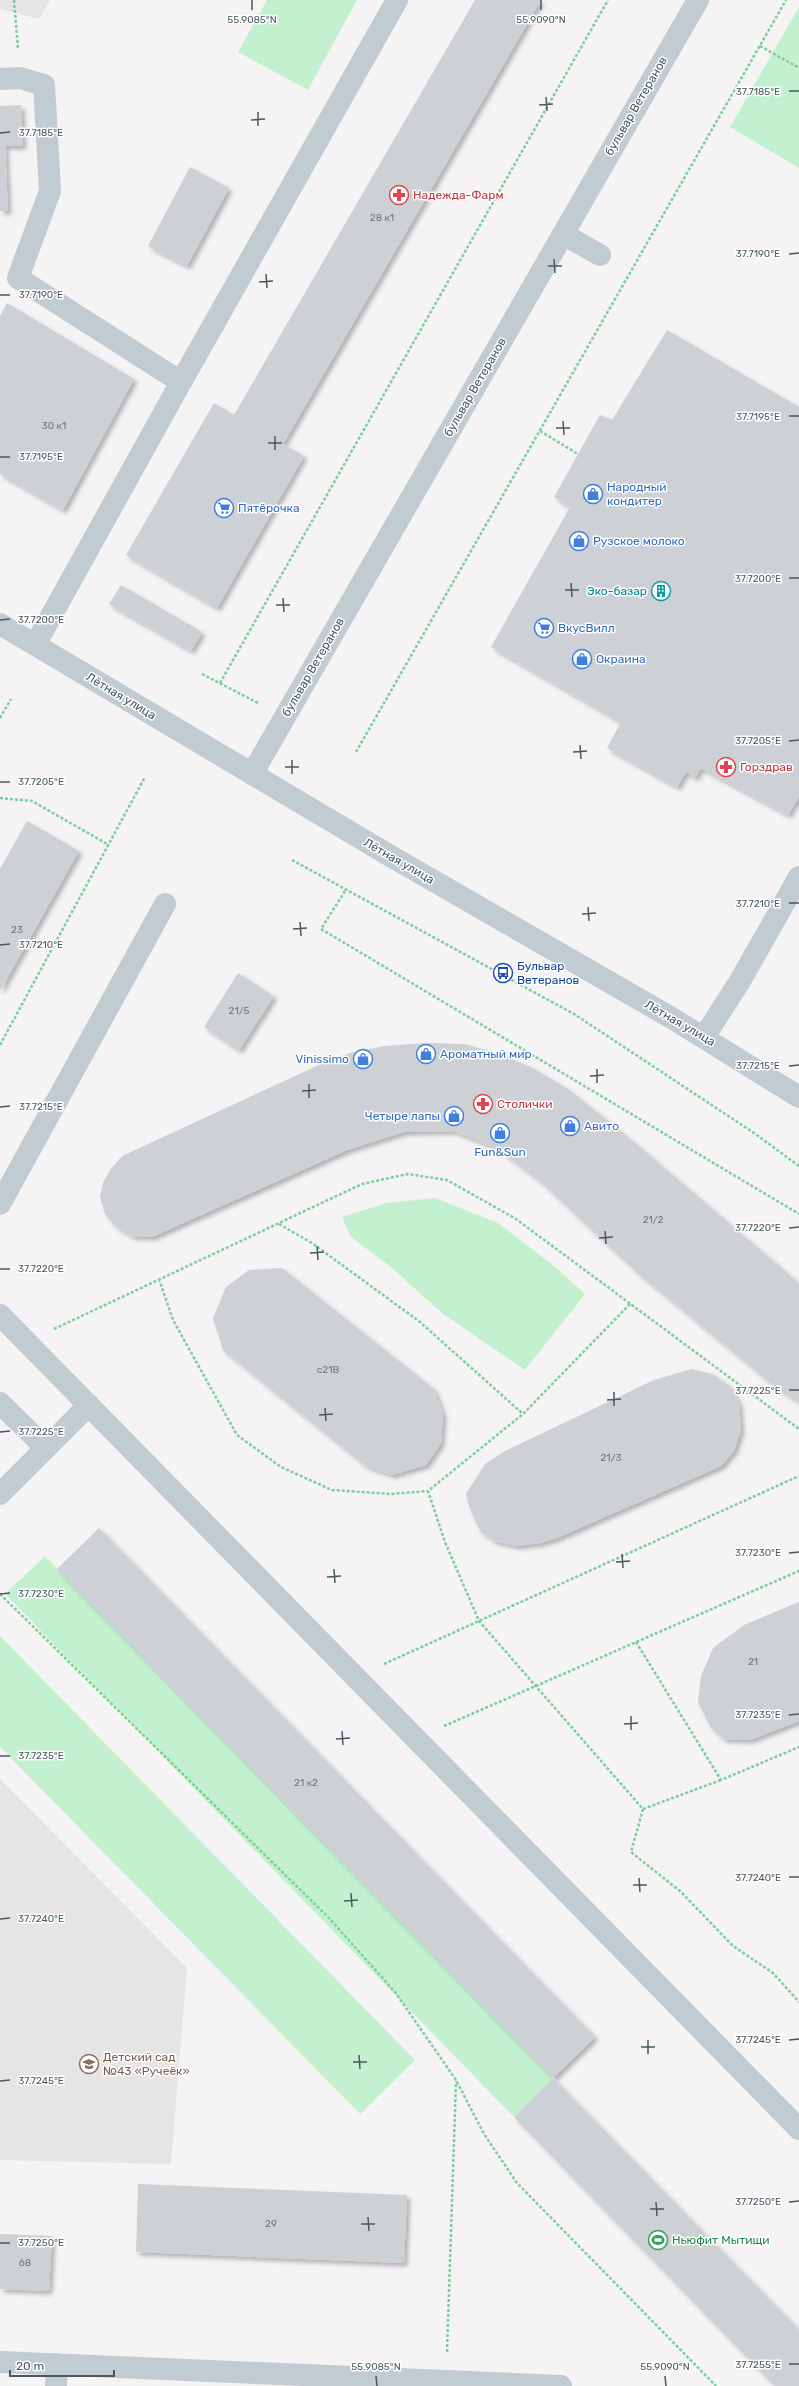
<svg xmlns="http://www.w3.org/2000/svg" width="799" height="2386" font-family="Rubik,sans-serif">
<style>
.education{fill:#e6e4e5}
.green{fill:#c3f1d0}
.building{fill:#cdd0d5;filter:url(#shadow)}
.lines{fill:none;stroke-linecap:round;stroke-linejoin:round}
.path{stroke:#7acf9d;stroke-width:2.5;stroke-dasharray:3 2;stroke-linecap:butt}
.minor{stroke:#c1cbd2;stroke-width:22}
.ticks{fill:none;stroke:#4a5861;stroke-width:1.5}
.labels{text-anchor:middle;dominant-baseline:central;stroke-width:3;stroke-linejoin:round;paint-order:stroke}
.number-label{font-size:10px;fill:#6b767e}
.street-label{font-size:12px;fill:#4a5861;stroke:#fff}
.health-label{font-size:12px;fill:#be3a42;stroke:#fff;text-anchor:start}
.shop-label{font-size:12px;fill:#366cbe;stroke:#fff;text-anchor:start}
.culture-label{font-size:12px;fill:#0d838f;stroke:#fff;text-anchor:end}
.transit-label{font-size:12px;fill:#164399;stroke:#fff;text-anchor:start}
.education-label{font-size:12px;fill:#785e54;stroke:#fff;text-anchor:start}
.leisure-label{font-size:12px;fill:#27864d;stroke:#fff;text-anchor:start}
.ticks-label{font-size:10px;text-anchor:middle;fill:#4a5861;stroke:#fff;stroke-width:3;stroke-linejoin:round;paint-order:stroke}
</style>
<defs>
<filter id="shadow"><feDropShadow dx="3.5" dy="3.5" stdDeviation="2" flood-color="#0004"/></filter>
</defs>
<rect width="100%" height="100%" fill="#f5f3f3"/>
<path class="education" d="M0 0H50L39 19 0 9Z
M0 1779 187 1968 171 2164 0 2160Z"/>
<path class="green" d="M267 0H357L308 90 238 52Z
M799 7V168L730 127Z
M435 1198 498 1223 553 1265 585 1294 525 1370 442 1313 392 1268 351 1237 342 1217 386 1203Z
M45 1556 553 2078 514 2117 5 1594Z
M0 1636 415 2060 360 2114 0 1747Z"/>
<path class="building" d="M475 0H541L283 444 304 456 217 608 126 555 214 403 234 415Z
M21 105 23 146H5L8 211H0V106Z
M190 167 229 188 187 266 148 246Z
M7 303 134 379 63 510 0 474V316Z
M667 330 799 407V797L788 815 701 768 695 778 686 772 677 787 607 748 621 722 491 647 570 507 554 497 600 415 612 420Z
M121 585 202 632 191 651 109 604Z
M27 821 79 851 0 991V869Z
M238 973 274 996 239 1050 204 1027Z
M427 1043 464 1044 497 1053 533 1068 568 1089 634 1142 799 1283V1402L776 1387 639 1274 541 1182 498 1149 454 1131 404 1132 347 1150 152 1237 132 1236 115 1226 105 1214 100 1197 103 1183 110 1170 122 1156 323 1063 350 1053 385 1046Z
M282 1268 434 1389 443 1414 441 1443 426 1465 392 1475 366 1466 223 1350 213 1318 226 1287 249 1270Z
M691 1369 712 1374 730 1386 739 1403 741 1430 734 1451 721 1466 557 1538 540 1543 517 1546 494 1541 480 1531 470 1509 466 1494 485 1464 505 1451 654 1380Z
M99 1528 595 2037 553 2078 57 1569Z
M799 1602V1721L750 1740 723 1739 710 1726 698 1702 701 1676 713 1648 744 1625Z
M553 2078 799 2330V2386H775L514 2117Z
M138 2184 407 2195 404 2263 136 2252Z
M0 2234 52 2236 49 2291 0 2289Z"/>
<g class="lines">
<path class="path" d="M14 0 18 49
M760 46 799 68
M540 431 578 454
M202 674 258 703
M220 683 608 0
M0 718 11 699
M356 752 786 0
M0 798 32 801 109 845
M292 860 574 1014 754 1133 799 1166
M345 891 321 929 799 1214
M0 1045 145 777
M279 1224 312 1243 420 1322 523 1414
M159 1279 173 1320 237 1435 281 1467 332 1490 391 1494 428 1491
M630 1304 523 1414 428 1491 445 1542 479 1621 643 1809 631 1852 681 1892 733 1946 773 1973 799 2002
M54 1329 362 1184 408 1174 447 1180 516 1219 799 1429
M0 1594 329 1918 395 1992 456 2080 484 2134 517 2183 716 2386
M636 1642 721 1780 799 1747
M384 1664 799 1476
M444 1726 799 1571
M643 1809 721 1780
M447 2352 456 2081"/>
<path class="minor" d="M0 79 20 78 44 85 50 191 18 278 181 382 35 645
M563 234 600 255
M181 382 397 0
M0 624 387 854 670 1017 799 1097
M252 774 698 0
M704 1037 740 981 799 877
M0 1204 165 904
M0 1315 799 2129
M0 1403 46 1448
M0 1494 89 1405
M0 2362 561 2386
M56 2386 57 2364"/>
</g>
<path class="ticks" d="M252 0V10M541 0V10M789 91H799M546 97 547 111M539 105 553 104M258 112V126M251 120 265 119M0 133 10 132M789 254 799 253M554 259 555 273M548 266H562M266 274 267 288M259 282 273 281M0 295H10M789 416H799M563 421 564 435M556 428H570M275 436V450M268 443H282M0 457H10M789 578H799M571 583 572 597M565 590H579M283 598 284 612M276 605H290M0 620 10 619M789 741 799 740M580 745 581 759M573 752 587 751M292 760V774M285 767H299M0 782H10M789 903H799M588 907 589 921M582 914 596 913M300 922 301 936M293 929 307 928M0 945 10 944M789 1066 799 1065M597 1069V1083M590 1076 604 1075M309 1084V1098M302 1091 316 1090M0 1107 10 1106M789 1228 799 1227M605 1231 606 1244M599 1238 613 1237M317 1246 318 1260M310 1253 324 1252M0 1269H10M789 1390H799M614 1392V1406M607 1400 621 1399M325 1408 326 1421M319 1415 333 1414M0 1432 10 1431M789 1553 799 1552M622 1554 623 1568M616 1562 630 1561M334 1569 335 1583M327 1577 341 1576M0 1594 10 1593M789 1715 799 1714M631 1716V1730M624 1724 638 1723M342 1731 343 1745M336 1739 350 1738M0 1756H10M789 1877H799M639 1878 640 1892M633 1885H647M351 1893 352 1907M344 1901 358 1900M0 1919 10 1918M648 2040V2054M789 2040 799 2039M641 2047H655M359 2055 360 2069M353 2062H367M0 2081 10 2080M656 2202 657 2216M789 2202 799 2201M650 2209H664M368 2217 369 2231M361 2224H375M0 2243H10M789 2364H799M376 2376 377 2386M665 2376 666 2386"/>
<defs>
<symbol id="pharmacy-ring" viewBox="-11 -11 22 22"><circle r="9.5" fill="#fff" stroke="#e0444e" stroke-width="1.5"/><path d="M-2-6h4v4h4v4h-4v4h-4v-4h-4v-4h4Z" fill="#e0444e"/></symbol>
<symbol id="shop-ring" viewBox="-11 -11 22 22"><circle r="9.5" fill="#fff" stroke="#3f7fe0" stroke-width="1.5"/><path d="M-5-2.5h2.3a2.7 3.5 0 0 1 5.4 0H5L5.5 6h-11ZM-1.5-2.5h3a1.5 2.3 0 0 0-3 0Z" fill="#3f7fe0"/></symbol>
<symbol id="supermarket-ring" viewBox="-11 -11 22 22"><circle r="9.5" fill="#fff" stroke="#3f7fe0" stroke-width="1.5"/><path d="M-6-5.5h2.5l.6 2H6L4.5 2H-2.5L-4.4-4H-6ZM-1.5 3.2a1.3 1.3 0 1 0 .1 0ZM3 3.2a1.3 1.3 0 1 0 .1 0Z" fill="#3f7fe0"/></symbol>
<symbol id="building-ring" viewBox="-11 -11 22 22"><circle r="9.5" fill="#fff" stroke="#0f9aa8" stroke-width="1.5"/><path d="M-4-6H4V6H1V3H-1V6H-4ZM-2.5-4.3h1.7v1.8h-1.7ZM.8-4.3h1.7v1.8H.8ZM-2.5-1h1.7V.8h-1.7ZM.8-1h1.7V.8H.8Z" fill="#0f9aa8"/></symbol>
<symbol id="bus-ring" viewBox="-11 -11 22 22"><circle r="9.5" fill="#fff" stroke="#1a4fb4" stroke-width="1.5"/><path d="M-5-6H5V4H4V6H2V4H-2V6H-4V4H-5ZM-3.5-4V0h7V-4ZM-3.5 1.2v1.5H-2V1.2ZM2 1.2v1.5H3.5V1.2Z" fill="#1a4fb4"/></symbol>
<symbol id="school-ring" viewBox="-11 -11 22 22"><circle r="9.5" fill="#fff" stroke="#8d6e63" stroke-width="1.5"/><path d="M0-5L7-2L0 1L-7-2ZM-4 1L0 2.5L4 1V4Q0 6-4 4Z" fill="#8d6e63"/></symbol>
<symbol id="stadium-ring" viewBox="-11 -11 22 22"><circle r="9.5" fill="#fff" stroke="#2e9e5b" stroke-width="1.5"/><path d="M0-5a6.5 5 0 1 0 0 10a6.5 5 0 1 0 0-10ZM-3.5-1.8h7v3.6h-7Z" fill="#2e9e5b"/></symbol>
</defs>
<g fill-rule="evenodd">
<use href="#pharmacy-ring" x="388" y="184" width="22" height="22"/>
<use href="#shop-ring" x="582" y="483" width="22" height="22"/>
<use href="#supermarket-ring" x="213" y="497" width="22" height="22"/>
<use href="#shop-ring" x="568" y="530" width="22" height="22"/>
<use href="#building-ring" x="650" y="580" width="22" height="22"/>
<use href="#supermarket-ring" x="533" y="617" width="22" height="22"/>
<use href="#shop-ring" x="571" y="648" width="22" height="22"/>
<use href="#pharmacy-ring" x="715" y="756" width="22" height="22"/>
<use href="#bus-ring" x="492" y="962" width="22" height="22"/>
<use href="#shop-ring" x="415" y="1043" width="22" height="22"/>
<use href="#shop-ring" x="352" y="1048" width="22" height="22"/>
<use href="#pharmacy-ring" x="472" y="1093" width="22" height="22"/>
<use href="#shop-ring" x="443" y="1105" width="22" height="22"/>
<use href="#shop-ring" x="559" y="1115" width="22" height="22"/>
<use href="#shop-ring" x="489" y="1122" width="22" height="22"/>
<use href="#school-ring" x="78" y="2053" width="22" height="22"/>
<use href="#stadium-ring" x="647" y="2229" width="22" height="22"/>
</g>
<g class="labels">
<g class="number-label">
<text x="382" y="218">28 к1</text>
<text x="54" y="426">30 к1</text>
<text x="17" y="930">23</text>
<text x="239" y="1011">21/5</text>
<text x="653" y="1220">21/2</text>
<text x="328" y="1370">с21В</text>
<text x="611" y="1458">21/3</text>
<text x="753" y="1662">21</text>
<text x="306" y="1783">21 к2</text>
<text x="271" y="2224">29</text>
<text x="25" y="2263">68</text>
</g>
<g class="street-label">
<text transform="translate(636 106) rotate(-60)">бульвар Ветеранов</text>
<text transform="translate(475 387) rotate(-60)">бульвар Ветеранов</text>
<text transform="translate(313 667) rotate(-60)">бульвар Ветеранов</text>
<text transform="translate(121 696) rotate(31)">Лётная улица</text>
<text transform="translate(399 861) rotate(30)">Лётная улица</text>
<text transform="translate(680 1023) rotate(30)">Лётная улица</text>
</g>
<g class="health-label">
<text x="413" y="195">Надежда-Фарм</text>
<text x="740" y="767">Горздрав</text>
<text x="497" y="1104">Столички</text>
</g>
<g class="shop-label">
<text x="607" y="487">Народный<tspan x="607" dy="14">кондитер</tspan></text>
<text x="238" y="508">Пятёрочка</text>
<text x="593" y="541">Рузское молоко</text>
<text x="558" y="628">ВкусВилл</text>
<text x="596" y="659">Окраина</text>
<text x="440" y="1054">Ароматный мир</text>
<text x="349" y="1059" text-anchor="end">Vinissimo</text>
<text x="440" y="1116" text-anchor="end">Четыре лапы</text>
<text x="584" y="1126">Авито</text>
<text x="500" y="1152" text-anchor="middle">Fun&amp;Sun</text>
</g>
<g class="culture-label">
<text x="647" y="591">Эко-базар</text>
</g>
<g class="transit-label">
<text x="517" y="966">Бульвар<tspan x="517" dy="14">Ветеранов</tspan></text>
</g>
<g class="education-label">
<text x="103" y="2057">Детский сад<tspan x="103" dy="14">№43 «Ручеёк»</tspan></text>
</g>
<g class="leisure-label">
<text x="672" y="2240">Ньюфит Мытищи</text>
</g>
</g>
<g class="ticks-label">
<text x="252" y="23">55.9085°N</text>
<text x="541" y="23">55.9090°N</text>
<text x="758" y="95">37.7185°E</text>
<text x="41" y="136">37.7185°E</text>
<text x="758" y="257">37.7190°E</text>
<text x="41" y="298">37.7190°E</text>
<text x="758" y="420">37.7195°E</text>
<text x="41" y="460">37.7195°E</text>
<text x="758" y="582">37.7200°E</text>
<text x="41" y="623">37.7200°E</text>
<text x="758" y="744">37.7205°E</text>
<text x="41" y="785">37.7205°E</text>
<text x="758" y="907">37.7210°E</text>
<text x="41" y="948">37.7210°E</text>
<text x="758" y="1069">37.7215°E</text>
<text x="41" y="1110">37.7215°E</text>
<text x="758" y="1231">37.7220°E</text>
<text x="41" y="1272">37.7220°E</text>
<text x="758" y="1394">37.7225°E</text>
<text x="41" y="1435">37.7225°E</text>
<text x="758" y="1556">37.7230°E</text>
<text x="41" y="1597">37.7230°E</text>
<text x="758" y="1718">37.7235°E</text>
<text x="41" y="1759">37.7235°E</text>
<text x="758" y="1881">37.7240°E</text>
<text x="41" y="1922">37.7240°E</text>
<text x="758" y="2043">37.7245°E</text>
<text x="41" y="2084">37.7245°E</text>
<text x="758" y="2205">37.7250°E</text>
<text x="41" y="2246">37.7250°E</text>
<text x="758" y="2368">37.7255°E</text>
<text x="376" y="2370">55.9085°N</text>
<text x="665" y="2370">55.9090°N</text>
</g>
<path d="M10 2370v6h104v-6" fill="none" stroke="#4a5861" stroke-width="2"/>
<text x="16" y="2370" font-size="12" fill="#4a5861" stroke="#ffffff" stroke-width="3" paint-order="stroke">20 m</text>
</svg>
